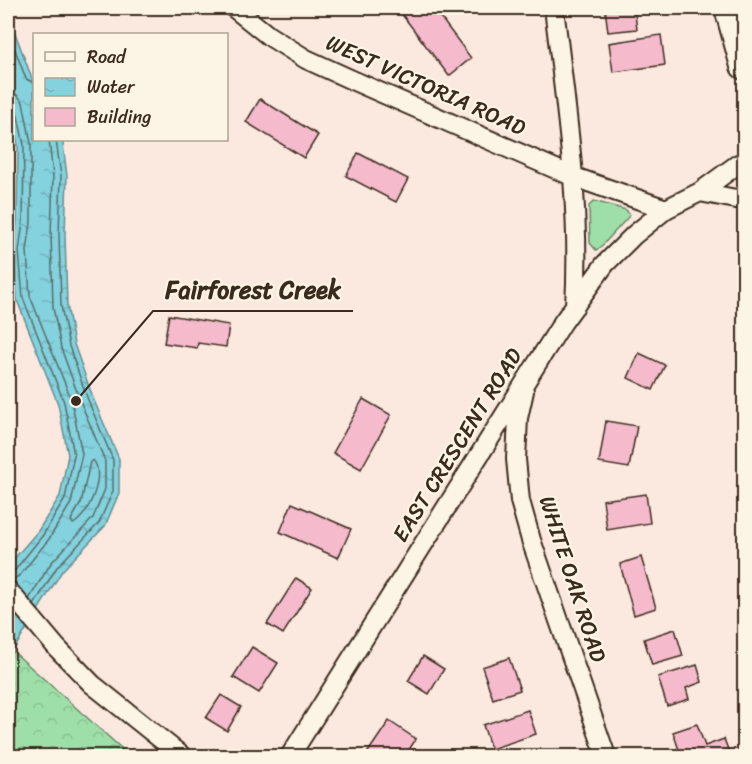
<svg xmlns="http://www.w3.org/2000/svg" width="752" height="764" font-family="Sriracha,sans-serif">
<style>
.grass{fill:#9edfa9;stroke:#6c8464;stroke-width:1.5}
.forest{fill:url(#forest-crowns);stroke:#6c8464;stroke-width:1.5}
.water{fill:url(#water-ripples);stroke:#668f91;stroke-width:1.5}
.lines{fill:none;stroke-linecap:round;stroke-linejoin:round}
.shore{stroke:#586d6b;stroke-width:1.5}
.building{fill:#f5bbcc;stroke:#3b2a1e;stroke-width:1.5}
.minor-casing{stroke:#3b2a1e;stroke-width:22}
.secondary-casing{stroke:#3b2a1e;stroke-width:30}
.minor{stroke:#fcf5e5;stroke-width:18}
.secondary{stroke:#fcf5e5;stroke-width:26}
.labels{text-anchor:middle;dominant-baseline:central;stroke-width:4.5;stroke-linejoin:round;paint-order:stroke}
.street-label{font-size:22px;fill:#3b2a1e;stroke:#fcf5e5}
.leader{fill:none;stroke:#3b2a1e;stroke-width:2}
.callout-dot{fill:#3b2a1e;stroke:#fcf5e5;stroke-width:2}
.callout-label{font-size:24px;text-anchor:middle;font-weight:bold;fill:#3b2a1e;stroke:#fcf5e5;stroke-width:4.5;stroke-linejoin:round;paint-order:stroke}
</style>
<defs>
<pattern id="forest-crowns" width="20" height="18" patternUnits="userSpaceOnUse" patternTransform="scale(1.5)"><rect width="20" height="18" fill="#9edfa9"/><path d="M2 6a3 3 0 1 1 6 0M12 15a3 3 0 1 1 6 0" fill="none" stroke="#89c091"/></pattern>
<pattern id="water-ripples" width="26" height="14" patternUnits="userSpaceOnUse" patternTransform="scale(1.5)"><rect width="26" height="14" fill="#83d2de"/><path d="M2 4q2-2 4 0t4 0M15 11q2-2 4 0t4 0" fill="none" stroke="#72b4be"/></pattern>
</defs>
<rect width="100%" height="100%" fill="#fbe9e0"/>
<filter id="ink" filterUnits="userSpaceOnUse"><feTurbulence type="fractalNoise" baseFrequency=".0167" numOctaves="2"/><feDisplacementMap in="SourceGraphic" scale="12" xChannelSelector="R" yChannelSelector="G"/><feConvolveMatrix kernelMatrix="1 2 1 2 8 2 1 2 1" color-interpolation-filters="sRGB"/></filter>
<g filter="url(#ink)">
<path class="grass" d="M594 201 626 210 630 215 600 248 596 250 590 243 589 206Z"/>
<path class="forest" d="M8 647 130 756H8Z"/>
<path class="water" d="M8 14 34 84V140H61L63 144 67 176 65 234 67 305 74 344 93 398 119 459V493L105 526 62 571 8 659V572L13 560 38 531 60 496 68 455 58 404 17 300 13 251 17 221 18 145 8 101Z"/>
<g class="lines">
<path class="shore" d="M8 31 26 79 34 83
M8 93 17 95 23 102 31 143V222L27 251 30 296 71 399 82 454 71 503 49 539 20 575 12 580
M8 101 13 102 16 107 24 145 23 222 19 251 23 298 64 402 74 455 65 499 43 535 15 570 8 573
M93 460C106 474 89 516 73 524L71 520 81 503 90 462Z
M29 599 51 563 93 518 105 489V461L81 403 61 348 53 307 51 234 53 176 49 140
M34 605 57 567 99 523 113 491V460L88 400 69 346 61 306 59 234 61 176 56 140"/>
</g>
<path class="building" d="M397 8H437L440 12 438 14 471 58 449 76Z
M605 8H634L637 29 608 32Z
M661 35 665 65 613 72 609 43Z
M260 99 318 135 304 158 246 122Z
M358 153 408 179 396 202 346 176Z
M744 291V317L739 292Z
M169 315 229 325 226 347 198 343 197 348 164 343Z
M639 353 665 365 653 390 628 378Z
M363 399 391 415 361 469 333 453Z
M606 421 637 426 629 468 599 463Z
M646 494 650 523 607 530 603 500Z
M292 503 351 529 338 558 280 532Z
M641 557 656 608 634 615 620 564Z
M296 578 312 588 283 634 267 624Z
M675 629 683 656 652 665 644 639Z
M252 647 278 663 259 693 233 677Z
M423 656 444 669 429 694 408 681Z
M509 658 520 690 493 699 482 667Z
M697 665 702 682 686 688 689 699 667 706 658 677Z
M221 695 241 707 227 731 206 718Z
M528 710 536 734 491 749 483 725Z
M389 721 416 739 405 756H368L366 755Z
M697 724 705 746 724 739 729 752 717 756H681L673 732Z"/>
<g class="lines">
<defs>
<path id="minor" d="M234 8 269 36 306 59 352 80 574 177 666 209
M554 8C566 107 581 206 575 306
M700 192 736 199 744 197
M524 391 518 418 516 459 520 501 531 540 606 756
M8 590 57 648 92 684 182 756
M290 756 563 322 605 264 634 235 666 209 700 192 738 164 744 166"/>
<path id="secondary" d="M728 8 744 66"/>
</defs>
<use href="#minor" class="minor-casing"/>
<use href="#secondary" class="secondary-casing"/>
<use href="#minor" class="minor"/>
<use href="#secondary" class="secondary"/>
</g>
</g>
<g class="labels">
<g class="street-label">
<text transform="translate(426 85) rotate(24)">WEST VICTORIA ROAD</text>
<text transform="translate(457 445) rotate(-58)">EAST CRESCENT ROAD</text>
<text transform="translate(573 579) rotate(72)">WHITE OAK ROAD</text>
</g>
</g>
<path class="leader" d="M76 401L153 311H353"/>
<circle class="callout-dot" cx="76" cy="401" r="6"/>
<g class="callout-label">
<text x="253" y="298">Fairforest Creek</text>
</g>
<rect width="752" height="764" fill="none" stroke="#fcf5e5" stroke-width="30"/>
<rect x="15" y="15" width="722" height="734" fill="none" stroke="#3b2a1e" stroke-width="2" filter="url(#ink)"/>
<rect x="33" y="33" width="195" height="108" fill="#fcf5e5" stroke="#afa495" stroke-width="1.5"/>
<rect x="45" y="52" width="30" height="9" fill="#fcf5e5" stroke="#afa495" stroke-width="1.5"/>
<text x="87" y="63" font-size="18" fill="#3b2a1e">Road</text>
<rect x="45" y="78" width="30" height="18" fill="url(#water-ripples)" stroke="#afa495" stroke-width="1.5"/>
<text x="87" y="93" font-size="18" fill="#3b2a1e">Water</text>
<rect x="45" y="108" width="30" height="18" fill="#f5bbcc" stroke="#afa495" stroke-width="1.5"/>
<text x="87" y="123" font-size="18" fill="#3b2a1e">Building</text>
</svg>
